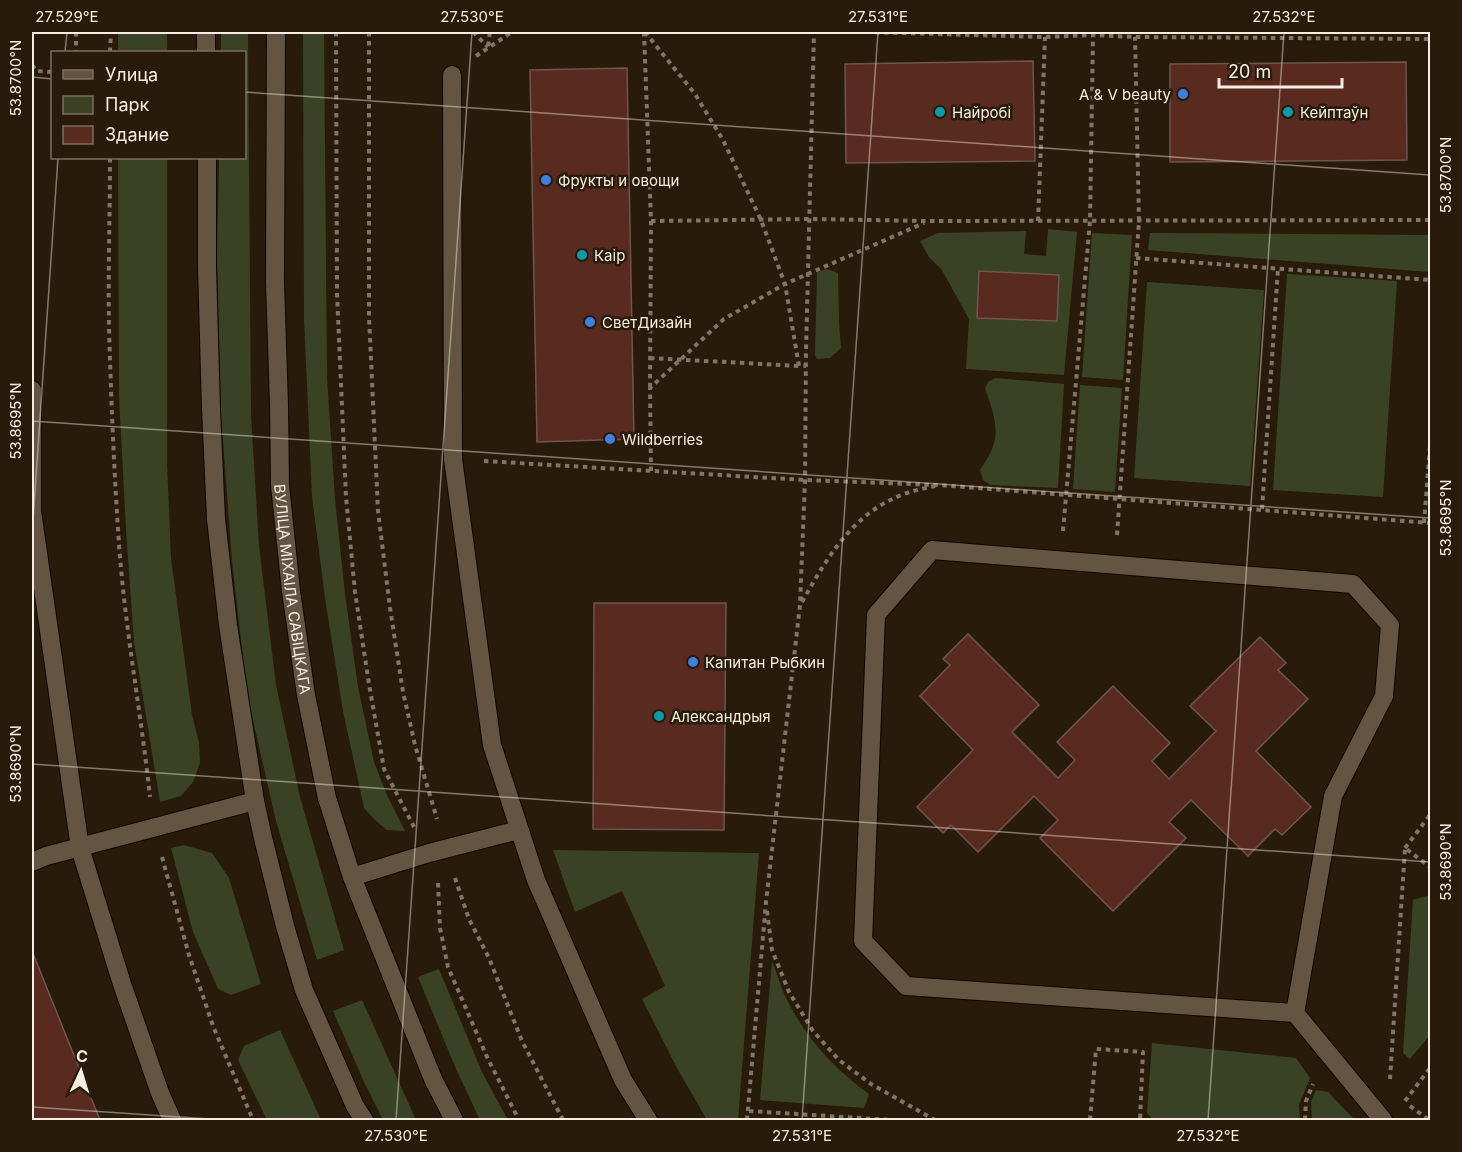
<svg xmlns="http://www.w3.org/2000/svg" width="1462" height="1152" font-family="Inter,sans-serif">
<style>
.green{fill:#394225}
.building{fill:#582a20;stroke:#6e554f;stroke-width:1.5}
.lines{fill:none;stroke-linecap:round;stroke-linejoin:round}
.minor-casing{stroke:#100600;stroke-width:20}
.path{stroke:#807566;stroke-width:4;stroke-dasharray:4.5 4.5;stroke-linecap:butt}
.minor{stroke:#635541;stroke-width:18}
.ticks{fill:none;stroke:#f7eee3;stroke-width:1.5;stroke-opacity:0.45}
.shop-dot{fill:#3f7fe0;stroke:#281b09;stroke-width:2}
.culture-dot{fill:#0f9aa8;stroke:#281b09;stroke-width:2}
.labels{text-anchor:middle;dominant-baseline:central;stroke-width:5;stroke-linejoin:round;paint-order:stroke}
.poi-label{font-size:15px;fill:#f7eee3;stroke:#281b09;text-anchor:start}
.street-label{font-size:15px;fill:#f7eee3;stroke:#281b09}
.neatline{fill:none;stroke:#f7eee3;stroke-width:2}
.ticks-label{font-size:15px;text-anchor:middle;fill:#f7eee3}
</style>
<rect width="100%" height="100%" fill="#281b09"/>
<path class="green" d="M118 32H167V52H118Z
M221 32H248L251 415 259 546 276 685 300 797 344 950 317 960 276 821 247 694 232 561 221 415 217 256 219 158H244V52H221Z
M303 32H324L327 378 335 499 345 594 358 687 374 762 387 795 405 831 387 830 375 820 364 808 343 711 326 605 312 497 304 319Z
M118 158H167V462L171 558 192 715 199 743 200 763 193 782 181 796 160 802 134 642 126 530 119 396Z
M1048 229 1077 232 1064 375 966 369 969 319 942 270 929 257 920 241 938 233 1026 231 1024 254 1046 256Z
M1092 233 1132 235 1123 380 1082 377Z
M1150 233 1430 235V272L1148 250Z
M827 269 838 273 839 323 841 348 830 358 817 359 815 355 817 272Z
M1287 274 1397 281 1383 497 1273 490Z
M1147 282 1264 290 1250 486 1134 478Z
M995 378 1064 384 1058 488 990 485 983 480 980 470C986 461 993 450 995 439 998 423 990 403 985 388L988 382Z
M1080 385 1122 388 1115 492 1073 489Z
M184 845 212 853 229 878 261 984 231 995 218 989 193 932 171 848Z
M553 850 759 853 738 1120H707L677 1068 642 999 665 986 622 891 575 912Z
M1430 895V1035L1410 1059 1403 1053 1413 900Z
M772 961C777 973 780 985 785 996 805 1037 833 1068 869 1094L864 1108 760 1100Z
M439 969 482 1072 508 1120H480L456 1069 418 977Z
M362 1000 416 1120H383L364 1082 333 1011Z
M280 1030 321 1120H267L238 1060 244 1046Z
M1152 1043 1296 1058 1310 1078 1299 1105 1300 1120H1153L1147 1113Z
M1316 1090 1328 1092 1355 1120H1312L1311 1102Z"/>
<path class="building" d="M1033 61 1035 161 846 163 845 64Z
M1406 62 1407 160 1170 162V64Z
M627 68 634 439 537 442 530 70Z
M979 271 1059 275 1057 321 977 318Z
M594 603H726L724 830 593 829Z
M968 634 1039 705 1012 732 1058 778 1075 760 1057 742 1113 686 1170 743 1152 761 1169 779 1216 731 1190 706 1260 637 1286 663 1278 670 1308 699 1256 751 1311 807 1282 835 1275 829 1248 856 1191 800 1169 822 1186 838 1113 911 1040 838 1058 820 1034 796 978 852 951 825 943 833 917 807 973 750 920 696 950 665 943 659Z
M32 951 100 1120H32Z"/>
<g class="lines">
<defs>
<g id="minor">
<path d="M206 32V52"/>
<path id="s1" d="M276 32 275 283 279 405 280 485 291 591 306 695 327 798 352 877 433 1079 454 1120"/>
<path d="M452 75 453 459 492 745 536 880 623 1080 648 1120"/>
<path d="M207 158V267L211 409 216 519 228 625 255 801 263 838 285 926 304 990 355 1106 364 1120"/>
<path d="M32 390V511L80 848 122 984 160 1093 172 1120"/>
<path d="M32 862 46 856 255 801"/>
<path d="M352 877 429 853 519 830"/>
<path d="M1295 1013 1333 796 1384 696 1390 625 1353 584 932 550 876 615 863 941 906 986 1295 1013 1383 1120"/>
</g>
</defs>
<use href="#minor" class="minor-casing"/>
<path class="path" d="M76 32V52
M336 32 337 293 346 497 355 592 369 684 384 769 414 827
M369 32V316L378 511 390 608 403 692 415 745 437 819
M473 32 488 47
M644 32 651 221 650 388
M645 32 695 94 723 140 761 220 785 284 799 366H806
M866 32 1045 37 1093 35 1135 37 1430 39
M488 46 490 32
M110 52 111 32
M476 56 512 32
M32 65 37 71 52 72
M110 158C110 214 108 270 109 326 111 398 114 471 119 544 125 629 141 712 150 797
M651 221 810 219 928 221 1430 220
M1038 221 1045 37
M1136 258 1430 280
M650 358 799 366
M484 461 805 480 938 485 1430 523
M651 471 650 388 724 319 785 284 924 223
M1262 509 1278 268
M1424 523 1430 446
M1063 531 1090 221 1093 35
M1117 535 1139 221 1135 37
M802 602C828 556 854 511 907 493 916 490 926 488 935 486
M1405 848 1430 815
M162 857 189 955 213 1026 253 1120
M455 878 469 919 489 958 522 1041 563 1120
M438 883 440 928 448 967 487 1057 519 1120
M767 911 772 950 789 992 813 1031 839 1060 871 1084 935 1120
M1390 1079 1405 848 1430 867
M1405 1101 1430 1068
M1410 1106 1429 1120
M749 1111 891 1120
M747 1120 766 902 800 605 805 480 806 351 814 32
M1090 1120 1096 1049 1143 1052 1140 1120
M1305 1120 1306 1101 1313 1084"/>
<use href="#minor" class="minor"/>
</g>
<path class="ticks" d="M65 52 67 32M32 77 52 79M244 92 1430 175M32 421 1430 518M32 534 58 158M32 764 1430 862M32 1107 224 1120M396 1120 472 32M802 1120 878 32M1208 1120 1284 32"/>
<g class="shop-dot">
<circle cx="1183" cy="94" r="6"/>
<circle cx="546" cy="180" r="6"/>
<circle cx="590" cy="322" r="6"/>
<circle cx="610" cy="439" r="6"/>
<circle cx="693" cy="662" r="6"/>
</g>
<g class="culture-dot">
<circle cx="940" cy="112" r="6"/>
<circle cx="1288" cy="112" r="6"/>
<circle cx="582" cy="255" r="6"/>
<circle cx="659" cy="716" r="6"/>
</g>
<g class="labels">
<g class="poi-label">
<text x="1171" y="94" text-anchor="end">A &amp; V beauty</text>
<text x="952" y="112">Найробі</text>
<text x="1300" y="112">Кейптаўн</text>
<text x="558" y="180">Фрукты и овощи</text>
<text x="594" y="255">Каір</text>
<text x="602" y="322">СветДизайн</text>
<text x="622" y="439">Wildberries</text>
<text x="705" y="662">Капитан Рыбкин</text>
<text x="671" y="716">Александрыя</text>
</g>
<g class="street-label">
<text stroke="none"><textPath href="#s1" startOffset="558">ВУЛІЦА МІХАІЛА САВІЦКАГА</textPath></text>
</g>
</g>
<rect width="1462" height="1152" fill="none" stroke="#281b09" stroke-width="66"/>
<rect x="51" y="51" width="195" height="108" fill="#281b09" stroke="#7b6f60" stroke-width="1.5"/>
<rect x="63" y="70" width="30" height="9" fill="#635541" stroke="#7b6f60" stroke-width="1.5"/>
<text x="105" y="81" font-size="18" fill="#f7eee3">Улица</text>
<rect x="63" y="96" width="30" height="18" fill="#394225" stroke="#7b6f60" stroke-width="1.5"/>
<text x="105" y="111" font-size="18" fill="#f7eee3">Парк</text>
<rect x="63" y="126" width="30" height="18" fill="#582a20" stroke="#7b6f60" stroke-width="1.5"/>
<text x="105" y="141" font-size="18" fill="#f7eee3">Здание</text>
<g transform="translate(81 1071) rotate(4)" stroke="#281b09" stroke-width="4.5" paint-order="stroke">
<path d="M0-4.5L10 22L0 15L-10 22Z" fill="#f7eee3"/>
<text y="-9" font-size="16" font-weight="bold" text-anchor="middle" fill="#f7eee3">С</text>
</g>
<path d="M1219 78v9h123v-9" fill="none" stroke="#f7eee3" stroke-width="3"/>
<text x="1228" y="78" font-size="18" fill="#f7eee3" stroke="#281b09" stroke-width="4.5" paint-order="stroke">20 m</text>
<rect x="33" y="33" width="1396" height="1086" class="neatline"/>
<g class="ticks-label">
<text x="67" y="22">27.529°E</text>
<text x="472" y="22">27.530°E</text>
<text x="878" y="22">27.531°E</text>
<text x="1284" y="22">27.532°E</text>
<text transform="translate(16 78) rotate(-90)" y="5">53.8700°N</text>
<text transform="translate(1446 175) rotate(-90)" y="5">53.8700°N</text>
<text transform="translate(16 421) rotate(-90)" y="5">53.8695°N</text>
<text transform="translate(1446 518) rotate(-90)" y="5">53.8695°N</text>
<text transform="translate(16 764) rotate(-90)" y="5">53.8690°N</text>
<text transform="translate(1446 862) rotate(-90)" y="5">53.8690°N</text>
<text x="396" y="1141">27.530°E</text>
<text x="802" y="1141">27.531°E</text>
<text x="1208" y="1141">27.532°E</text>
</g>
</svg>
